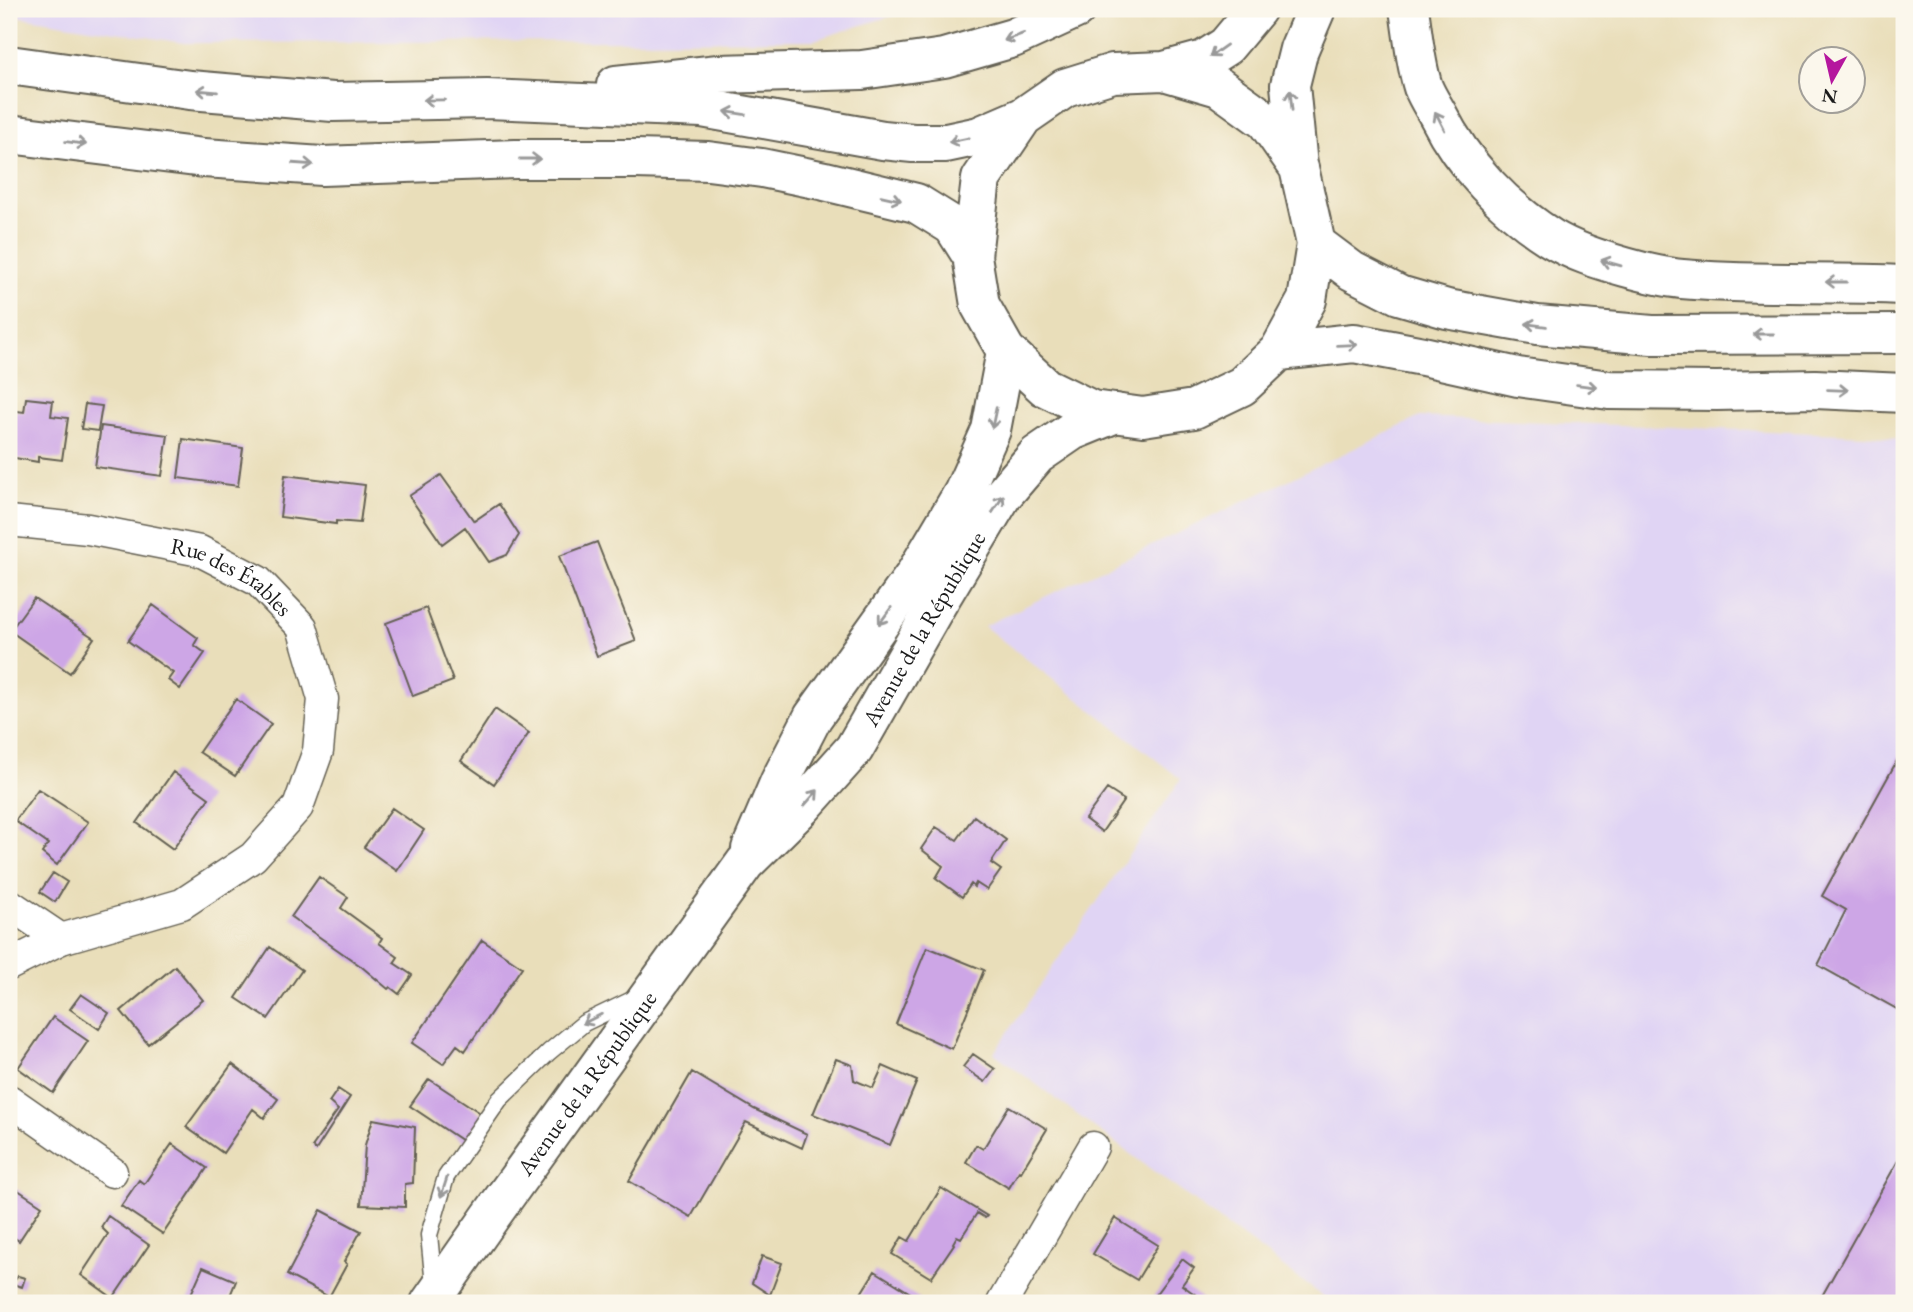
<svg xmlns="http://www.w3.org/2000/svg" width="1913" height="1312" font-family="'EB Garamond',serif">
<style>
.built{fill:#e0d4f4}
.building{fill:#cda6e6}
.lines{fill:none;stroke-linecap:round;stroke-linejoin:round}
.service-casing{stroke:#646053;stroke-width:19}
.minor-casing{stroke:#646053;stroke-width:33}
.secondary-casing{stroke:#646053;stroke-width:42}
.primary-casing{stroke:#646053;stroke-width:42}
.service{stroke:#fff;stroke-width:16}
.minor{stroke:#fff;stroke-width:30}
.secondary{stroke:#fff;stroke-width:38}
.primary{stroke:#fff;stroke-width:38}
.oneway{stroke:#999}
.labels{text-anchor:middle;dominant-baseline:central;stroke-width:5;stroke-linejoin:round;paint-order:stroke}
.street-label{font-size:23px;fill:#1c1c1c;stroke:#fbf7ec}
</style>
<rect width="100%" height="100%" fill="#fbf7ec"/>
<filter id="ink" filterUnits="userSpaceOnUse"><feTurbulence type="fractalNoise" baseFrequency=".0143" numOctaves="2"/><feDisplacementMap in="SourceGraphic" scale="14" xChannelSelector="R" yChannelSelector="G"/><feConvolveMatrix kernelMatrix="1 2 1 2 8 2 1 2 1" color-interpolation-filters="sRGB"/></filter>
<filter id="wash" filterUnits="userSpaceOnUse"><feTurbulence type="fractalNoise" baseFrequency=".00686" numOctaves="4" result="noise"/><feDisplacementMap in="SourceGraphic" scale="28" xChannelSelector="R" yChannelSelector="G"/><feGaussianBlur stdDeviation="1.57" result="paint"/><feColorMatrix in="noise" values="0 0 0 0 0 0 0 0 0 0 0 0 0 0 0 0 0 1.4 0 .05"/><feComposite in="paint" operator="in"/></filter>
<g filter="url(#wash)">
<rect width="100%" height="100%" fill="#e9deba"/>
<path class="built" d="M9 9H914L814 40 184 43 9 15Z
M1420 417 1865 435 1904 440V1303H1332L994 1053 1181 779 984 626Z"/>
<g id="blocks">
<path class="building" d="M26 398 53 401 51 416 68 418 62 460 38 457V462L9 457V410L24 412Z
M85 404 102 406 98 431 81 429Z
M101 426 168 435 162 476 95 467Z
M183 439 243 448 238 486 178 478Z
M285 475 365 485 360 523 336 521V524L280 517Z
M441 475 474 521 499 504 519 535 507 555 489 562 465 527 442 544 409 496Z
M597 542 636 641 597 656 559 556Z
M34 598 94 638 70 673 10 631Z
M153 605 198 638 194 645 205 653 180 689 168 680 173 673 128 641Z
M426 608 453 681 413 696 386 623Z
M236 699 271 724 235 776 199 752Z
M495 709 529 733 494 784 461 761Z
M1904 748V1013L1818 965 1846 910 1822 896Z
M173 772 209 798 173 849 137 823Z
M38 789 88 822 57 865 42 853 48 844 15 821Z
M1107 789 1124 800 1102 832 1085 819Z
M392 808 424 830 397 871 364 847Z
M974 816 1006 840 991 863 1001 870 987 890 976 883 974 887 971 884 962 897 936 878 943 866 921 849 936 827 957 840Z
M53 873 67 882 55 902 40 892Z
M319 877 348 897 341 908 382 938 379 943 398 957 394 963 412 975 399 994 390 987 388 989 362 967 291 917Z
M482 940 522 967 465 1051 457 1045 443 1064 412 1043Z
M270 947 302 970 268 1019 236 998Z
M927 947 984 970 952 1049 896 1024Z
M175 966 203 1000 148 1044 121 1011Z
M81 994 109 1013 99 1029 70 1009Z
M53 1017 88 1041 53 1093 18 1068Z
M973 1054 995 1069 985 1082 963 1067Z
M836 1059 852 1065 854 1080 873 1088 883 1066 917 1081 890 1145 813 1114Z
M232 1064 278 1099 264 1118 253 1109 223 1153 186 1127Z
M692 1072 754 1109 807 1134 802 1148 746 1122 691 1217 629 1181Z
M429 1079 488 1118 470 1146 410 1106Z
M338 1089 350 1097 316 1150 312 1147 338 1110 329 1102Z
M1009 1106 1047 1129 1021 1172 1019 1171 1009 1188 966 1162 976 1145 983 1149Z
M373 1119 415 1127 413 1183 405 1184V1207L361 1205 365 1145Z
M172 1144 207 1168 163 1234 121 1206 139 1180 144 1184Z
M1904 1150V1303H1818Z
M9 1184 42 1206 19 1241 9 1234Z
M941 1188 987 1216 985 1218 977 1213 961 1238 957 1236 953 1243 954 1244 931 1278 892 1254 902 1237 909 1241Z
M321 1210 361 1231 344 1262 347 1264 329 1297 287 1275Z
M108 1216 149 1245 113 1298 81 1275 108 1234 101 1227Z
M1115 1218 1158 1245 1137 1280 1093 1254Z
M762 1256 782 1263 770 1295 752 1283Z
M1182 1259 1194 1268 1182 1285 1207 1303H1149Z
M203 1267 236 1281 227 1303H187Z
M875 1271 920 1299 917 1303H855Z
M18 1276 25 1278 22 1287 12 1284Z
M9 1293 22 1303H9Z"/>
</g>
</g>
<g filter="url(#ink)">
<use href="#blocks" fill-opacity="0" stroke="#646053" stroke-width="2"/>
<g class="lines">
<defs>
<path id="service" d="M434 1285 429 1235 446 1177 499 1100 549 1052 584 1023 636 998"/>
<g id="minor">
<path id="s1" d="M9 521 88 529 200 551 258 581 302 627 323 699 318 751 298 807 253 857 182 904 61 939 9 965"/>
<path d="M9 904 61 939"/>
<path d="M9 1100 112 1172"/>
<path d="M1002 1303 1093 1147"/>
</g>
<g id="secondary">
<path d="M751 849 780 781 813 717 914 576 963 493 991 430 1006 351"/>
<path id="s2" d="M430 1303 491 1216 745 863 802 807 854 749 937 604 1002 496 1037 455 1072 431 1116 413"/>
</g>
<path id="primary" d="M1409 9C1413 34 1415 62 1423 87 1427 97 1433 106 1438 115 1463 165 1504 208 1551 238 1574 252 1600 260 1625 267 1643 272 1663 277 1682 279 1756 286 1830 281 1904 285
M9 65 190 90 333 102 487 99 702 108 883 140 913 143H946L979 136 1023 117 1065 88 1113 73 1164 71 1219 87 1266 121 1299 168 1316 244 1307 300 1279 351 1242 386 1194 409 1143 417 1092 410 1045 387 1006 351 980 305 972 256 981 179 1023 117
M1164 71 1204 60 1226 46 1257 9
M616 85 719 74 862 70 944 58 1013 38 1076 9
M9 134 204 158 322 166 516 159H636L708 161 762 168 825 181 916 203 953 226 972 256
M1298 166 1290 85 1299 49 1316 9
M1316 244 1352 271 1399 295 1447 309 1537 325 1652 335 1904 334
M1279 351 1354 343 1423 356 1518 377 1609 390 1717 391 1815 389 1904 393"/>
</defs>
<use href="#service" class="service-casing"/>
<use href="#minor" class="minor-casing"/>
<use href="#secondary" class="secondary-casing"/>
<use href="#primary" class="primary-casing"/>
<use href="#service" class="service"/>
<use href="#minor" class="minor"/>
<use href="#secondary" class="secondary"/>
<use href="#primary" class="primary"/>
</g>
<defs><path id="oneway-shaft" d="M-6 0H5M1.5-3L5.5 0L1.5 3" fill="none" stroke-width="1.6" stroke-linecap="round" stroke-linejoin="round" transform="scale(1.75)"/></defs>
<g class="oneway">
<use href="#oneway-shaft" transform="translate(1014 37) rotate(160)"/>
<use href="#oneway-shaft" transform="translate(1218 51) rotate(145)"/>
<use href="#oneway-shaft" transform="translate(207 91) rotate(-175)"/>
<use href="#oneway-shaft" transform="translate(434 100) rotate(179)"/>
<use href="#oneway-shaft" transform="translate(1291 100) rotate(-96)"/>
<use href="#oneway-shaft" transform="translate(735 113) rotate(-171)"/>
<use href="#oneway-shaft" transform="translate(1440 121) rotate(-117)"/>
<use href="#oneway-shaft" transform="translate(959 140) rotate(168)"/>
<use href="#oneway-shaft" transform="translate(76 143) rotate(7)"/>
<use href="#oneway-shaft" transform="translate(530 159)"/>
<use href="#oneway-shaft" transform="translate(303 164) rotate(4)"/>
<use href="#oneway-shaft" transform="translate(891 198) rotate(13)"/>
<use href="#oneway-shaft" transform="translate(1611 263) rotate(-164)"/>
<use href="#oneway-shaft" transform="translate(1836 282) rotate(-180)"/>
<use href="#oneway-shaft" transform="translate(1536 325) rotate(-172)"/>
<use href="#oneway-shaft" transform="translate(1763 334) rotate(180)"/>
<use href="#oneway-shaft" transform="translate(1347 345) rotate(-2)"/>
<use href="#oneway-shaft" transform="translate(1587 386) rotate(8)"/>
<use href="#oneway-shaft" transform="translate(1838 390) rotate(2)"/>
<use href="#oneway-shaft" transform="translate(994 418) rotate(102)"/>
<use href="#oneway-shaft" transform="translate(998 504) rotate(-57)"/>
<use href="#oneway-shaft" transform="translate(885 616) rotate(126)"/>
<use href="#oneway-shaft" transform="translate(811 798) rotate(-49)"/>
<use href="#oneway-shaft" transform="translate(592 1019) rotate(153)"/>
<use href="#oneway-shaft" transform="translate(444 1187) rotate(108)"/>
</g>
</g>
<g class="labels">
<g class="street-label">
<text stroke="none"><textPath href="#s1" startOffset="233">Rue des Érables</textPath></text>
<text stroke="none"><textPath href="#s2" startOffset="838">Avenue de la République</textPath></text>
<text stroke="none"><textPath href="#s2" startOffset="270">Avenue de la République</textPath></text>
</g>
</g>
<rect width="1913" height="1312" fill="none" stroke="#fbf7ec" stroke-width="35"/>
<g transform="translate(1832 80) rotate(188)"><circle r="33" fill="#fbf7ec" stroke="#a29f99" stroke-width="2"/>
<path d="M0-5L12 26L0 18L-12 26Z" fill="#b5179e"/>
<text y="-10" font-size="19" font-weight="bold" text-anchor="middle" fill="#1c1c1c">N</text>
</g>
</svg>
